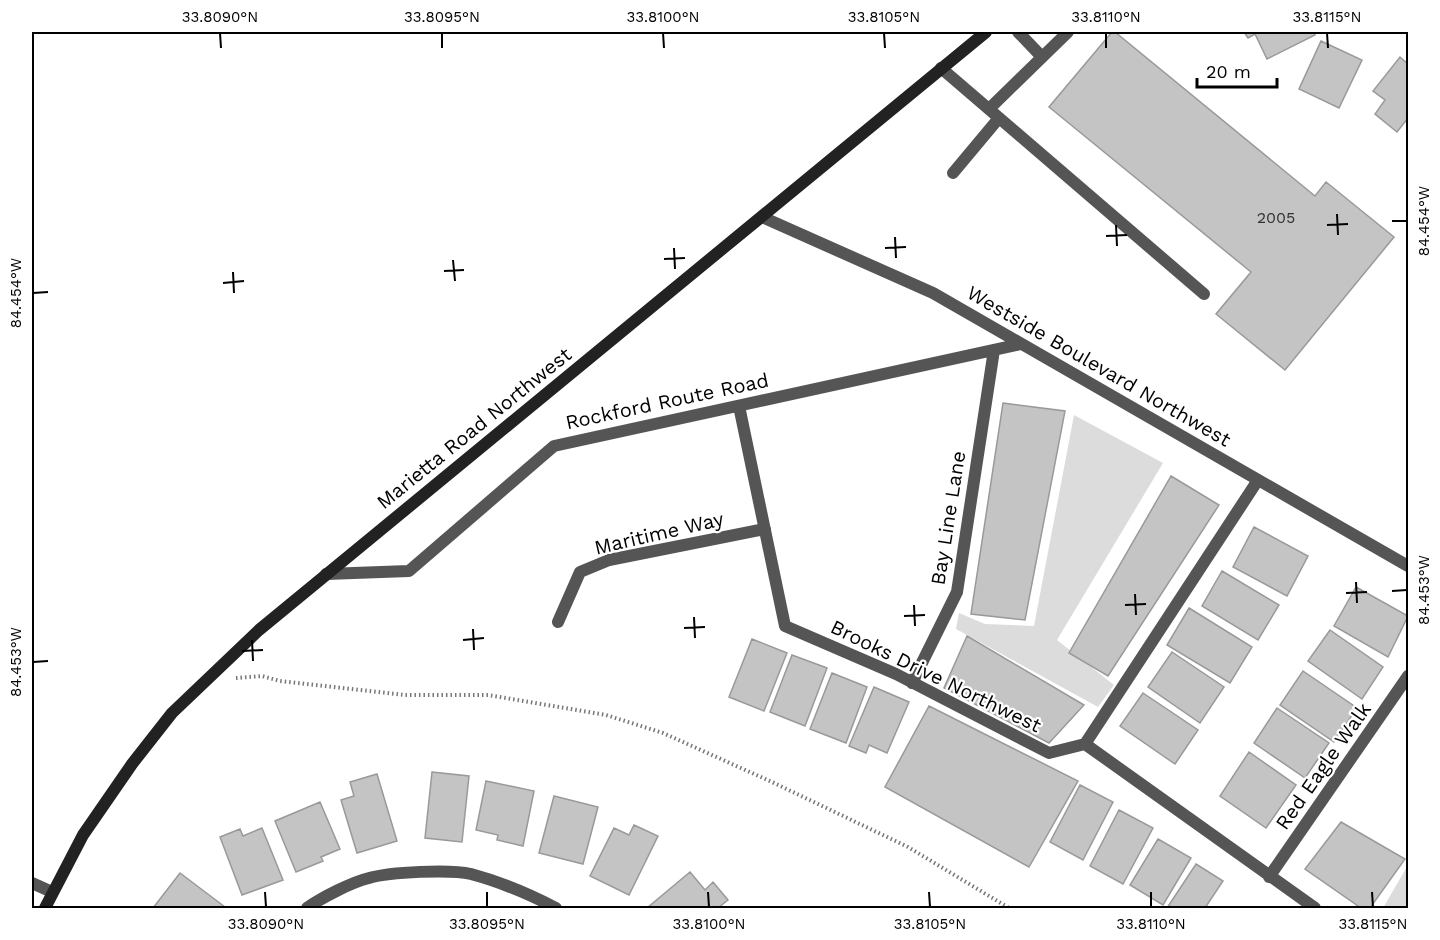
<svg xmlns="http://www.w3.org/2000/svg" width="1440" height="940" font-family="'Work Sans',sans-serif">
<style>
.green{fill:#dcdcdc}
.building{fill:#c4c4c4;stroke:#999;stroke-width:1.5}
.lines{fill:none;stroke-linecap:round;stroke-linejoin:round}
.path{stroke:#777;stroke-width:4;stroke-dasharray:1.5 3;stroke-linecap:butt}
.service{stroke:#555;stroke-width:12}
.minor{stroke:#555;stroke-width:12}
.secondary{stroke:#222;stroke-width:12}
.ticks{fill:none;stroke:#000;stroke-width:2}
.labels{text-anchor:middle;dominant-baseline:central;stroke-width:4.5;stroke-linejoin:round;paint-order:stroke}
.number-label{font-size:16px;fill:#313131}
.street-label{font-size:20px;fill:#000;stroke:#fff}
.neatline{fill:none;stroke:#000;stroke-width:2}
.ticks-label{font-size:15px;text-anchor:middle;fill:#000}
</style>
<rect width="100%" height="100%" fill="#fff"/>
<path class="green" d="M1074 415 1163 463 1057 640 1114 685 1098 707 956 629 959 613 985 624 1034 626Z
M1408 865V908H1383Z"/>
<path class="building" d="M1112 32H1115L1315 196 1326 182 1394 237 1285 370 1216 314 1251 272 1049 107Z
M1244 32H1313L1315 35 1267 59 1255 34 1248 38Z
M1321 41 1362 60 1339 108 1299 89Z
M1400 57 1408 64V118L1397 132 1375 114 1385 100 1373 91Z
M1003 403 1065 411 1025 620 971 614Z
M1171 476 1219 505 1108 676 1069 653Z
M1254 527 1308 556 1287 596 1233 567Z
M1222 571 1279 605 1258 640 1202 606Z
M1356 587 1408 616 1388 657 1334 626Z
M1189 608 1252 647 1230 683 1167 645Z
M1330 630 1383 667 1362 699 1308 661Z
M967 636 1084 705 1049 743 944 688Z
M752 639 787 653 764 711 729 697Z
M1172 652 1224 687 1200 723 1148 687Z
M792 655 827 668 805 726 770 712Z
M1303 671 1357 708 1334 742 1280 705Z
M832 673 867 687 846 743 810 729Z
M874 687 909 702 887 753 869 745 866 753 849 746Z
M1143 693 1198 730 1175 764 1120 726Z
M929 706 1078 781 1029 867 885 787Z
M1277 708 1329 743 1305 778 1254 743Z
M1249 752 1296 785 1266 828 1220 796Z
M432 772 469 776 462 842 425 838Z
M377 774 397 841 357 853 341 800 354 796 350 782Z
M486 781 534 791 523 846 497 840 498 835 476 830Z
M1080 785 1113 802 1083 860 1050 842Z
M554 796 598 807 583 864 539 853Z
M320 802 340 849 321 857 323 861 296 872 275 821Z
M1119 810 1153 828 1123 884 1090 866Z
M1341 822 1405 859 1370 908H1361L1305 869Z
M634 825 658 836 629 895 590 876 614 828 629 835Z
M262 828 283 880 242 895 220 837 240 829 243 836Z
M1158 839 1191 858 1163 905 1130 885Z
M1196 864 1223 881 1205 908H1167Z
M690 872 705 890 713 882 728 900 718 908H647Z
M180 873 225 907 224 908H153Z"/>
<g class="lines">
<path class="path" d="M236 678 262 676 280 681 405 695H488L606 715 663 733 772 782 908 847 1009 908"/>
<path class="service" d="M1018 32 1042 57
M941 68 1204 294
M989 109 1068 32
M953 173 999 118"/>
<path class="minor" d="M762 217 933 293 1408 566
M739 406 785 626 896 674 1049 753 1085 744 1315 908
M326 574 409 571 554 446 1021 344
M558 622 580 572 609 560 765 529
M912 683 957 592 994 350
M1085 744 1258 480
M1269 877 1408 676
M32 883 52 892
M307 908C321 898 352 882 369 878 390 872 450 869 471 874 501 882 529 894 556 908"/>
<path class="secondary" d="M45 908 83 835 132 764 172 713 259 630 986 32"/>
</g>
<path class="ticks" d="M220 33 221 48M442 33V48M663 33 664 48M884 33 885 48M1106 33V48M1327 33 1328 48M1337 214 1338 235M1392 221H1407M1116 225 1117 246M1327 225 1348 224M1106 236 1127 235M895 237 896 258M674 248 675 269M885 248 906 247M664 259 685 258M453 260 455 281M444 271 464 270M233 272 234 293M223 283 244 281M33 293 48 292M1356 582 1357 603M1392 591 1407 590M1346 593 1367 592M1135 594 1136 615M914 605 915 626M1125 605 1146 604M904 616 925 615M694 617 695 638M684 628 705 627M473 629 474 650M252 640 253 661M463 640 484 638M242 651 263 650M33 662 48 661M265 892 266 907M487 892V907M708 892 709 907M929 892 930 907M1151 892V907M1372 892 1373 907"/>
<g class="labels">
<g class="number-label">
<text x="1276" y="217">2005</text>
</g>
<g class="street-label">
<text transform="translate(1099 366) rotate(30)">Westside Boulevard Northwest</text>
<text transform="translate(667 401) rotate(-12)">Rockford Route Road</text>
<text transform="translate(474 428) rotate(-39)">Marietta Road Northwest</text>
<text transform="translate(948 518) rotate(-81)">Bay Line Lane</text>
<text transform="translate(659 533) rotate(-13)">Maritime Way</text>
<text transform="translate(936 676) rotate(26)">Brooks Drive Northwest</text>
<text transform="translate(1323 766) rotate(-55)">Red Eagle Walk</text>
</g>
</g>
<rect width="1440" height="940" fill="none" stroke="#ffffff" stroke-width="66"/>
<path d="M1197 78v9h80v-9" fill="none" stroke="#000000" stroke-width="3"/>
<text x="1206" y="78" font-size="18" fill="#000000" stroke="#ffffff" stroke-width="4.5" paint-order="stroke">20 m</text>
<rect x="33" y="33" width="1374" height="874" class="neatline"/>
<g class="ticks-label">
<text x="220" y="22">33.8090°N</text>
<text x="442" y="22">33.8095°N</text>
<text x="663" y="22">33.8100°N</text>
<text x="884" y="22">33.8105°N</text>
<text x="1106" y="22">33.8110°N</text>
<text x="1327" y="22">33.8115°N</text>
<text transform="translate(1424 221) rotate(-90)" y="5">84.454°W</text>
<text transform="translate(16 293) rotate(-90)" y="5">84.454°W</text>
<text transform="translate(1424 590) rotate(-90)" y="5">84.453°W</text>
<text transform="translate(16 662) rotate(-90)" y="5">84.453°W</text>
<text x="266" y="929">33.8090°N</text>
<text x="487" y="929">33.8095°N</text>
<text x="709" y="929">33.8100°N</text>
<text x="930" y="929">33.8105°N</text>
<text x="1151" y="929">33.8110°N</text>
<text x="1373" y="929">33.8115°N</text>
</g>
</svg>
